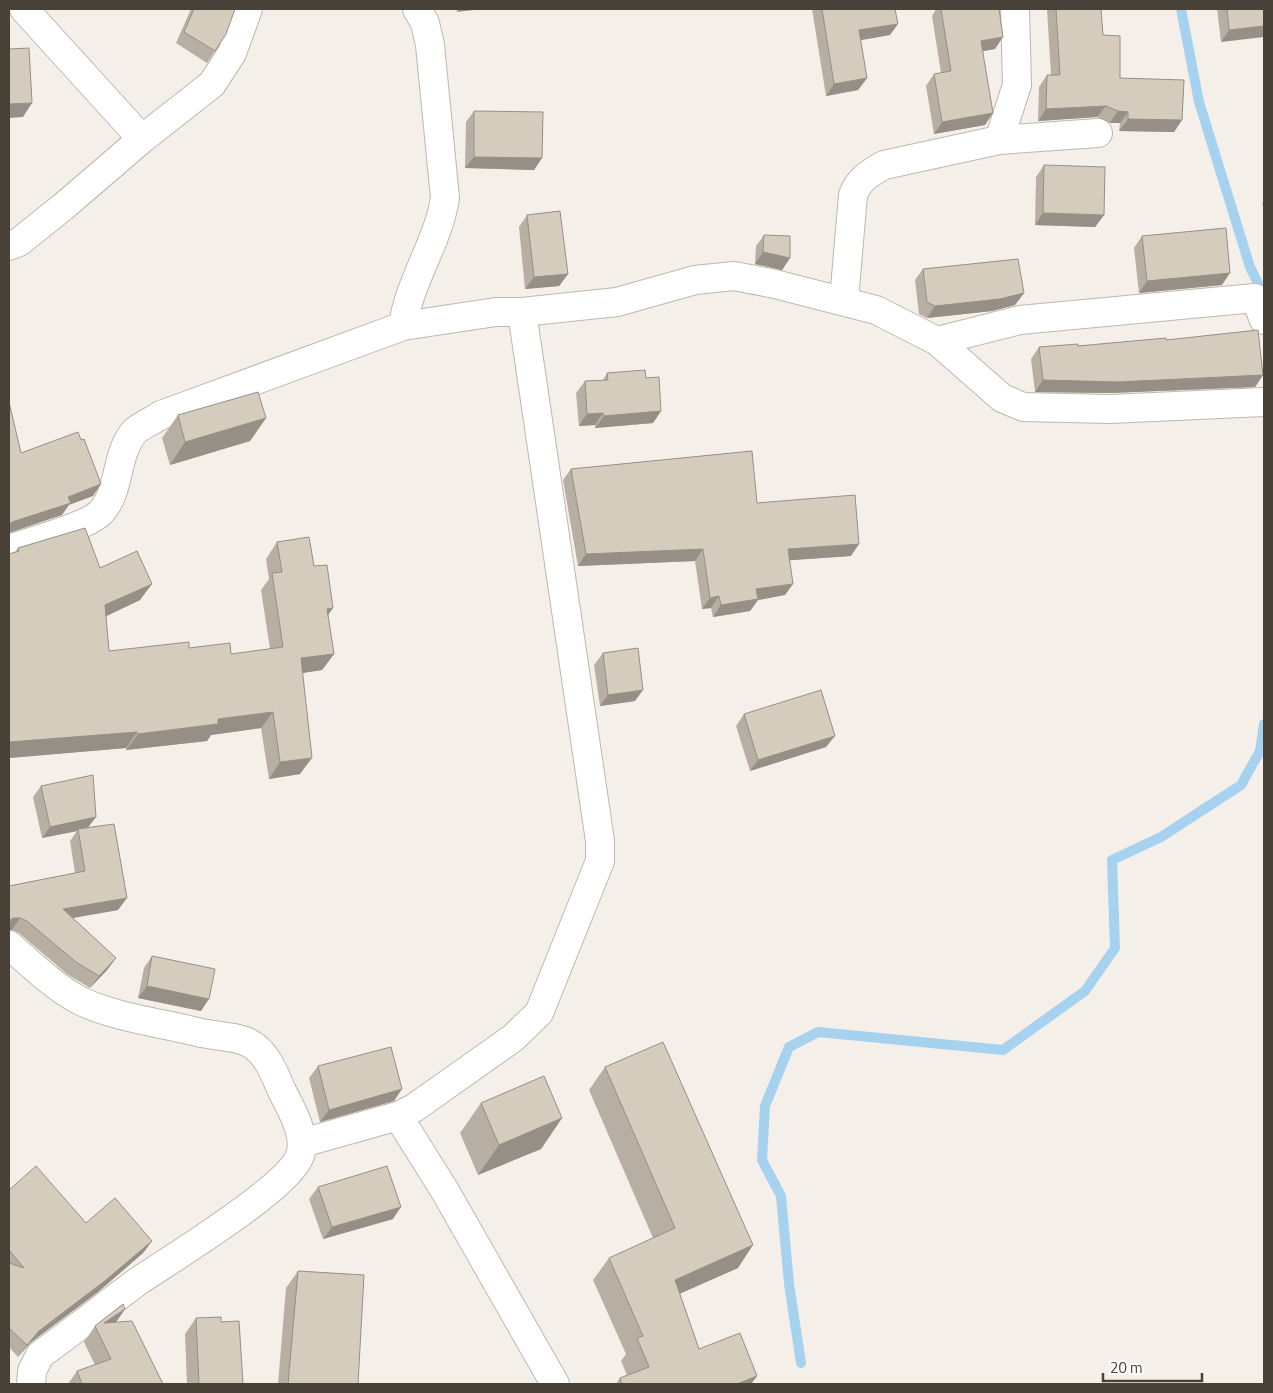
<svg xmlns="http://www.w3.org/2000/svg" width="1273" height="1393" font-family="'Titillium Web',sans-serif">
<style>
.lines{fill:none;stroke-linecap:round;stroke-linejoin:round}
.stream{stroke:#a7d2ef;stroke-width:10}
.minor-casing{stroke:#bfb8ab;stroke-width:30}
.minor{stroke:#fff;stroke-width:28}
.wall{fill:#b7afa3}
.shaded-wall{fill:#958f85}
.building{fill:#d5ccbe;stroke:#958f85}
</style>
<rect width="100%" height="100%" fill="#f4f0e9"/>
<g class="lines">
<path class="stream" d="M1181 9 1199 102 1250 267 1264 296
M801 1363 789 1284 781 1196 762 1160 765 1106 789 1047 818 1032 1003 1050 1085 991 1115 948 1112 860 1161 837 1241 785 1260 751 1264 724"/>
<defs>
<path id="minor" d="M24 9 142 139
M999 140 1017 85 1015 9
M9 246 19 242 64 206 142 139 212 84 232 53 248 9
M844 300 853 195C859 179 870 173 884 165L999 140 1098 133
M403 326 496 312H522L617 302 695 280 734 276 775 284 876 310 937 341 1002 398 1023 407 1110 409 1264 402
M937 341 1020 320 1255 298 1264 320
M9 549C29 542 89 526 101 512 121 491 115 453 135 431 142 425 154 420 161 415L403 326C409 281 438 243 445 198L430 45 425 23 417 9
M9 945C31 964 52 985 77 999 108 1016 162 1023 197 1032 213 1036 231 1036 245 1041 266 1049 274 1073 282 1091 291 1109 305 1132 301 1152 295 1185 169 1260 137 1282 105 1306 73 1331 40 1355L32 1371 31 1384
M398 1116 414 1108 513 1038 539 1013 600 861V841L522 312
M302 1143 398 1116 445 1191 555 1384"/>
</defs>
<use href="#minor" class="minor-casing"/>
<use href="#minor" class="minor"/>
</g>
<path class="wall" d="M191 9H235L215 51 207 63 176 43Z
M812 9H895L890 35 860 40 867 78 858 90 826 96Z
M936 9H999L995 49 983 51 985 125 934 134 926 86 934 74 941 73 932 16Z
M1047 9H1101L1103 35 1120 78 1182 120 1174 132 1119 131 1120 123H1110L1097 117 1038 121 1039 87 1047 75H1051Z
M1217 9H1264L1221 42Z
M474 111 542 158 534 170 465 168 466 122Z
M1044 165 1104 215 1095 227 1035 225 1036 177Z
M1264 200V209L1262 203Z
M527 215 568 274 559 286 525 289 519 227Z
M764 235 790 258 782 270 755 264 756 246Z
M1142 236 1222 285 1139 293 1134 248Z
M923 269 1024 293 1015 305 992 311 927 318 919 314 915 280Z
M1166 340 1263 375 1255 387 1110 393 1035 392 1031 359 1039 347 1078 346Z
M607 373 646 378 661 411 653 423 595 428V425L579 426 576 393 585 381 603 380Z
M178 415 266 418 250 441 170 465 162 438Z
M571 469 851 556 790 560 785 595 758 600 750 611 713 617 711 608 702 609 695 561 578 566 563 480Z
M277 542 314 566 328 614 334 654 322 670 302 673 300 774 269 779 261 728 211 735 207 741 126 750V748L9 758V554L15 552 18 548 100 568 140 600 106 616 109 651 189 648 231 654 270 649 261 590 269 579 266 559Z
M603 653 635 701 600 706 594 665Z
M744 714 826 747 750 771 736 726Z
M41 786 88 828 118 910 73 918 116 958 107 970 90 988 67 974 19 933 12 930 9 886 75 873 70 841 77 831 42 838 33 797Z
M152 956 201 1011 138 998 144 968Z
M318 1066 394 1101 320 1122 309 1078Z
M605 1067 738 1268 679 1293 699 1349 757 1376 751 1384H616L620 1378 627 1375 621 1361 626 1354 593 1280 609 1258 653 1238 589 1090Z
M481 1103 562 1118 541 1149 478 1175 460 1133Z
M318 1187 393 1219 323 1239 309 1199Z
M9 1190 86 1223 152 1241 143 1253 98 1292 30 1343 18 1357 9 1347Z
M298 1271 358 1384H278L286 1288Z
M125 1309 116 1322 163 1384H68L77 1371 95 1365 84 1342 95 1326Z
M196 1318 221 1322 243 1384H187L185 1334Z"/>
<path class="shaded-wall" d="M459 9H483L456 12Z
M898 24 890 35 850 42 859 30Z
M1264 26V37L1221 42 1229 30Z
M1003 37 995 49 973 53 981 41Z
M867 78 858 90 826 96 834 84Z
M32 103 23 117 9 118V104Z
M1106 106 1097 117 1038 121 1046 109Z
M1118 111 1128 112 1120 123H1110Z
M993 113 985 125 934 134 942 122Z
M1128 119 1182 120 1174 132 1119 131Z
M474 157 542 158 534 170 465 168Z
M1043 213 1104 215 1095 227 1035 225Z
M763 252 790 258 782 270 755 264Z
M1230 273 1222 285 1139 293 1147 281Z
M568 274 559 286 525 289 534 277Z
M1024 293 1015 305 992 311 927 318 935 306Z
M1263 375 1255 387 1110 393 1035 392 1043 380Z
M661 411 653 423 595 428 604 416Z
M603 413 595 425 579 426 587 414Z
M266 418 250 441 170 465 185 442Z
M101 484 93 496 69 505 62 515 9 533V525L12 522 68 497Z
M859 544 851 556 780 561 788 549Z
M703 549 695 561 578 566 586 554Z
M152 584 140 600 94 622 105 605Z
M793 584 785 595 758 600 750 611 713 617 721 605 756 589Z
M719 596 711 608 702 609 710 598Z
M333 608 321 625 327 609Z
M334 654 322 670 289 675 301 658Z
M643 690 635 701 600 706 608 695Z
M273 712 261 728 211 735 207 741 126 750 138 734 218 719Z
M137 732 126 748 9 758V742Z
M835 736 826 747 750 771 758 760Z
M312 758 300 774 269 779 280 762Z
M96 817 87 829H78L77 831 42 838 50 827Z
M127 898 118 910 55 921 63 909Z
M13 918H20L12 930H9V921Z
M116 958 107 970 90 988 99 976Z
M147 986 209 999 201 1011 138 998Z
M402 1089 394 1101 320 1122 329 1110Z
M562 1118 541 1149 478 1175 499 1145Z
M401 1207 393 1219 323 1239 332 1227Z
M152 1241 143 1253 98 1292 30 1343 18 1357 27 1345 39 1331Z
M753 1245 738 1268 659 1303 675 1280Z
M125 1309 114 1325 104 1323Z
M757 1376 751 1384H737Z"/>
<path class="building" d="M194 9H235L226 34 215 51 184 32Z
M822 9H895L898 24 859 30 867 78 834 84Z
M941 9H999L1003 37 981 41 993 113 942 122 934 74 951 71Z
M1056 9H1101L1103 35 1120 36V78L1184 80 1182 120 1128 119V112L1118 111 1106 106 1046 109 1047 75H1060Z
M1227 9H1264V26L1229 30Z
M29 48 32 103 9 104V49Z
M474 111 543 112 542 158 474 157Z
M1044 165 1105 167 1104 215 1043 213Z
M560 211 568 274 534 277 527 215Z
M1226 228 1230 273 1147 281 1142 236Z
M764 235 790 236V258L763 252Z
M1018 259 1024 293 1000 299 935 306 927 302 923 269Z
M1258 330 1263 375 1118 382 1043 380 1039 347 1078 344V346L1166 338V340Z
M645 370 646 378 659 377 661 411 604 416 603 413 587 414 585 381 608 380 607 373Z
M258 392 266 418 185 442 178 415Z
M9 402 21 453 78 432 81 440 84 439 101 484 68 497 71 503 12 522 9 525Z
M752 451 757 503 855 495 859 544 788 549 793 584 756 589 758 599 721 605 719 596 710 598 703 549 586 554 571 469Z
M85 528 100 568 137 551 152 584 105 605 109 651 189 642V648L230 643 231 654 283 647 272 573 282 572 277 542 309 537 314 566 327 565 333 608 327 609 334 654 301 658 312 758 280 762 273 712 218 719V724L138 734 137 732 9 742V554L19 551 18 548Z
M638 648 643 690 608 695 603 653Z
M821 690 835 736 758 760 744 714Z
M93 775 96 817 50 827 41 786Z
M114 824 127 898 63 909 116 958 99 976 76 962 27 921 20 918H13L9 921V886L85 871 78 829Z
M152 956 215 969 209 999 147 986Z
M663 1042 753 1245 675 1280 699 1349 740 1333 757 1376 737 1384H622L620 1378 649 1367 637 1338 643 1336 609 1258 675 1228 605 1067Z
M391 1047 402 1089 329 1110 318 1066Z
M544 1076 562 1118 499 1145 481 1103Z
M36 1166 86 1223 115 1198 152 1241 106 1280 39 1331 27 1345 10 1329H9V1263L24 1268 9 1250V1190Z
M387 1166 401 1207 332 1227 318 1187Z
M298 1271 364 1275 358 1384H288Z
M123 1304 125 1309 104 1323 132 1321 163 1384H82L77 1371 111 1359 95 1326Z
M221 1317V1322L239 1321 243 1384H199L196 1318Z"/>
<rect width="1273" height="1393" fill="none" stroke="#484137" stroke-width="20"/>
<path d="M1103 1373v8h99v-8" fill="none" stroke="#484137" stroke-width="2.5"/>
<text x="1110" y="1373" font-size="15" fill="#484137" stroke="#ffffff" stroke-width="4" paint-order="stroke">20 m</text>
</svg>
